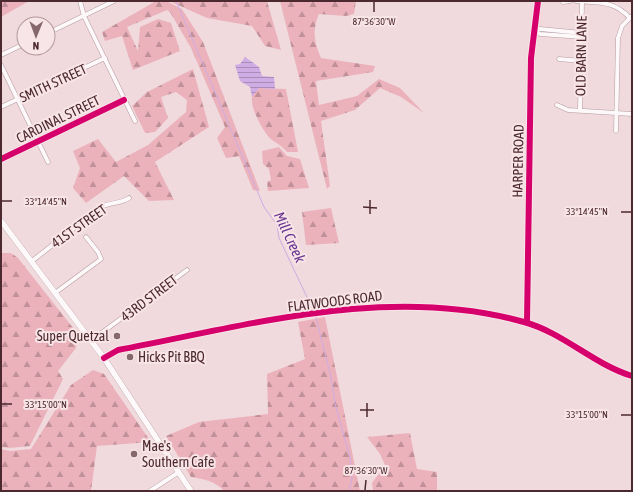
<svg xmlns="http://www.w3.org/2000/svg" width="633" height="492" font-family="'Asap Condensed',sans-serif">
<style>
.forest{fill:url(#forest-firs)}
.water{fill:url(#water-rules)}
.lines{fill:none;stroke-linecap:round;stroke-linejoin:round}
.stream{stroke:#cface3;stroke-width:1}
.minor-casing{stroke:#b59b9f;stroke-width:5}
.highway-casing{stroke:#b59b9f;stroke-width:6}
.minor{stroke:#fdf9fa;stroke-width:4}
.highway{stroke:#fdf9fa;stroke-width:5.5}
.cycleway-casing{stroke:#f8e5e7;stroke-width:8}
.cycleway{stroke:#d6006c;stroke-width:6}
.ticks{fill:none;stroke:#4c292f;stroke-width:1.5}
.poi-dot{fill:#85676c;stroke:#f8e5e7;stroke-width:1.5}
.labels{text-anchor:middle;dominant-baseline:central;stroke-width:4;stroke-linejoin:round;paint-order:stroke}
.street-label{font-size:14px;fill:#4c292f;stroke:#f8e5e7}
.poi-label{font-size:14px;fill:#4c292f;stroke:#f8e5e7;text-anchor:start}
.water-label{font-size:15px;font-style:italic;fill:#69358f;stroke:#f8e5e7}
.ticks-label{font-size:10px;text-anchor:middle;fill:#4c292f;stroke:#f8e5e7;stroke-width:4;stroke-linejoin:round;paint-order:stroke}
</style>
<defs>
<pattern id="forest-firs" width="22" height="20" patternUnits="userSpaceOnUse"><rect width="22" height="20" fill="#ecb2bc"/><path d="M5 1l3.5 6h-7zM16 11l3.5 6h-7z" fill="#c19199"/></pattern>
<pattern id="water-rules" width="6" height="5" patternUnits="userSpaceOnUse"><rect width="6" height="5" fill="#cface3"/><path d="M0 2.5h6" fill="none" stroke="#aa8cb8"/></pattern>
</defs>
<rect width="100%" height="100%" fill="#f0dadd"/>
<path class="forest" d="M1 1H29L1 17Z
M156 1H166L182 9 203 42 260 191 253 190 239 156 226 158 217 138 225 127 191 48 170 12 167 10 127 27 138 51 140 27 158 19 171 23 180 51 133 70 122 36 105 41 102 32Z
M169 1H267L281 50 265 46 252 26 207 18Z
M280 1H356L354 14 346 16 319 14C312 30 314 42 321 58L375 66 373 72 316 81 319 105 357 96 379 79 400 88 424 113 401 97 380 88 355 110 321 121 330 186 327 189Z
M193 69 209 127 155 162 174 200 149 201 124 176 86 203 73 188 80 168 73 151 98 139 116 162 148 145 186 112 187 100 176 92 161 97 168 118 155 132 145 133 132 106 147 92Z
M259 88 286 89 298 152H287C282 146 278 144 272 140 264 134 250 108 252 98 252 94 256 91 259 88Z
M279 147 287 156 300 159 309 188 268 191 267 182 271 180 269 169 263 164 262 151Z
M331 208 339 243 306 245 302 212Z
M1 253H11L18 258 77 333 76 348 58 371 63 379 30 446 10 448 1 447Z
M325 317 360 491H224C215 481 204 479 191 477L166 436 199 422 268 414 267 374 305 359 298 322Z
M93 370 104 374 151 442 97 446 91 491H1V449L10 451 31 449 71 385Z
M410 433 417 469 437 472V491H373L372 483 385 465 380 454 367 437Z"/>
<path class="water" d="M245 57 259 67 262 76 274 77 275 89 259 88 252 97 250 87 240 81 235 65 240 64Z"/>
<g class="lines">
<path class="stream" d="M176 1 264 207 277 225 279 238 314 312
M315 314 331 377 335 404 350 457 352 479 349 491"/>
<defs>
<path id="minor" d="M80 1 84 16 135 121
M576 1C599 3 613 0 630 18
M563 2 570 1
M48 33 114 1
M582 37 540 34 533 31 540 29 582 33
M1 55 24 44
M559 59 581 61
M1 65 48 162
M557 105 568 110 632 114
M1 107 105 58
M580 110 582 1
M616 131 618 38 622 26 632 16
M1 159 124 100
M32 261 101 207C111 202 120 204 129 198
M55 293 101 259 98 252 86 237
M527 322 531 58 538 1
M90 340 100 334 187 270
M104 358 118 350C250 325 391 284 524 322 564 333 593 364 632 376
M150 491 179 472"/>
<path id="highway" d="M1 221 104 358 191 491"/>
</defs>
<use href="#minor" class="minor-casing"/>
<use href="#highway" class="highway-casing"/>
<use href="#minor" class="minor"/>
<use href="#highway" class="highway"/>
<defs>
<path id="cycleway" d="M1 159 124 100
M527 322 531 58 538 1
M104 358 118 350C250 325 391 284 524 322 564 333 593 364 632 376"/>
</defs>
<use href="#cycleway" class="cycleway-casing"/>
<use href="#cycleway" class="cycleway"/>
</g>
<path class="ticks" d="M374 12V2M2 201H12M363 207 377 208M621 212H631M370 214V200M2 404H12M360 410H374M621 415H631M367 417V403M365 490 366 480"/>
<g class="poi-dot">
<circle cx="117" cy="336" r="4"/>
<circle cx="130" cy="357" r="4"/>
<circle cx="134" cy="454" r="4"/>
</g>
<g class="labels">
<g class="street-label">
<text transform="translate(581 56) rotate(-89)">OLD BARN LANE</text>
<text transform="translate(53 83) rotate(-25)">SMITH STREET</text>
<text transform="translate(58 119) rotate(-26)">CARDINAL STREET</text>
<text transform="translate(518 161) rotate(-89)">HARPER ROAD</text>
<text transform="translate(79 226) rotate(-35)">41ST STREET</text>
<text transform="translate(149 298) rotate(-37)">43RD STREET</text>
<text transform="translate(335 301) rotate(-7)">FLATWOODS ROAD</text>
</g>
<g class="poi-label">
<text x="109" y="336" text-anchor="end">Super Quetzal</text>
<text x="138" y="357">Hicks Pit BBQ</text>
<text x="142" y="446">Mae's<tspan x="142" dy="16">Southern Cafe</tspan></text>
</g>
<g class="water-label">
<text transform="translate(290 237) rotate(65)">Mill Creek</text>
</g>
</g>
<g class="ticks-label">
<text x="374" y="25">87°36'30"W</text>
<text x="46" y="205">33°14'45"N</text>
<text x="587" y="215">33°14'45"N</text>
<text x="46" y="408">33°15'00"N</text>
<text x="587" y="418">33°15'00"N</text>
<text x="366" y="474">87°36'30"W</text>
</g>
<rect width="633" height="492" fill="none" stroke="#4c292f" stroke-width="4"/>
<g transform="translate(36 36) rotate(181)"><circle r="19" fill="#f8e5e7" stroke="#b39a9d"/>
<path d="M0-3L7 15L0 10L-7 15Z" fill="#85676c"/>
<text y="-6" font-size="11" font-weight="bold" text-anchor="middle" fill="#4c292f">N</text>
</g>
</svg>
